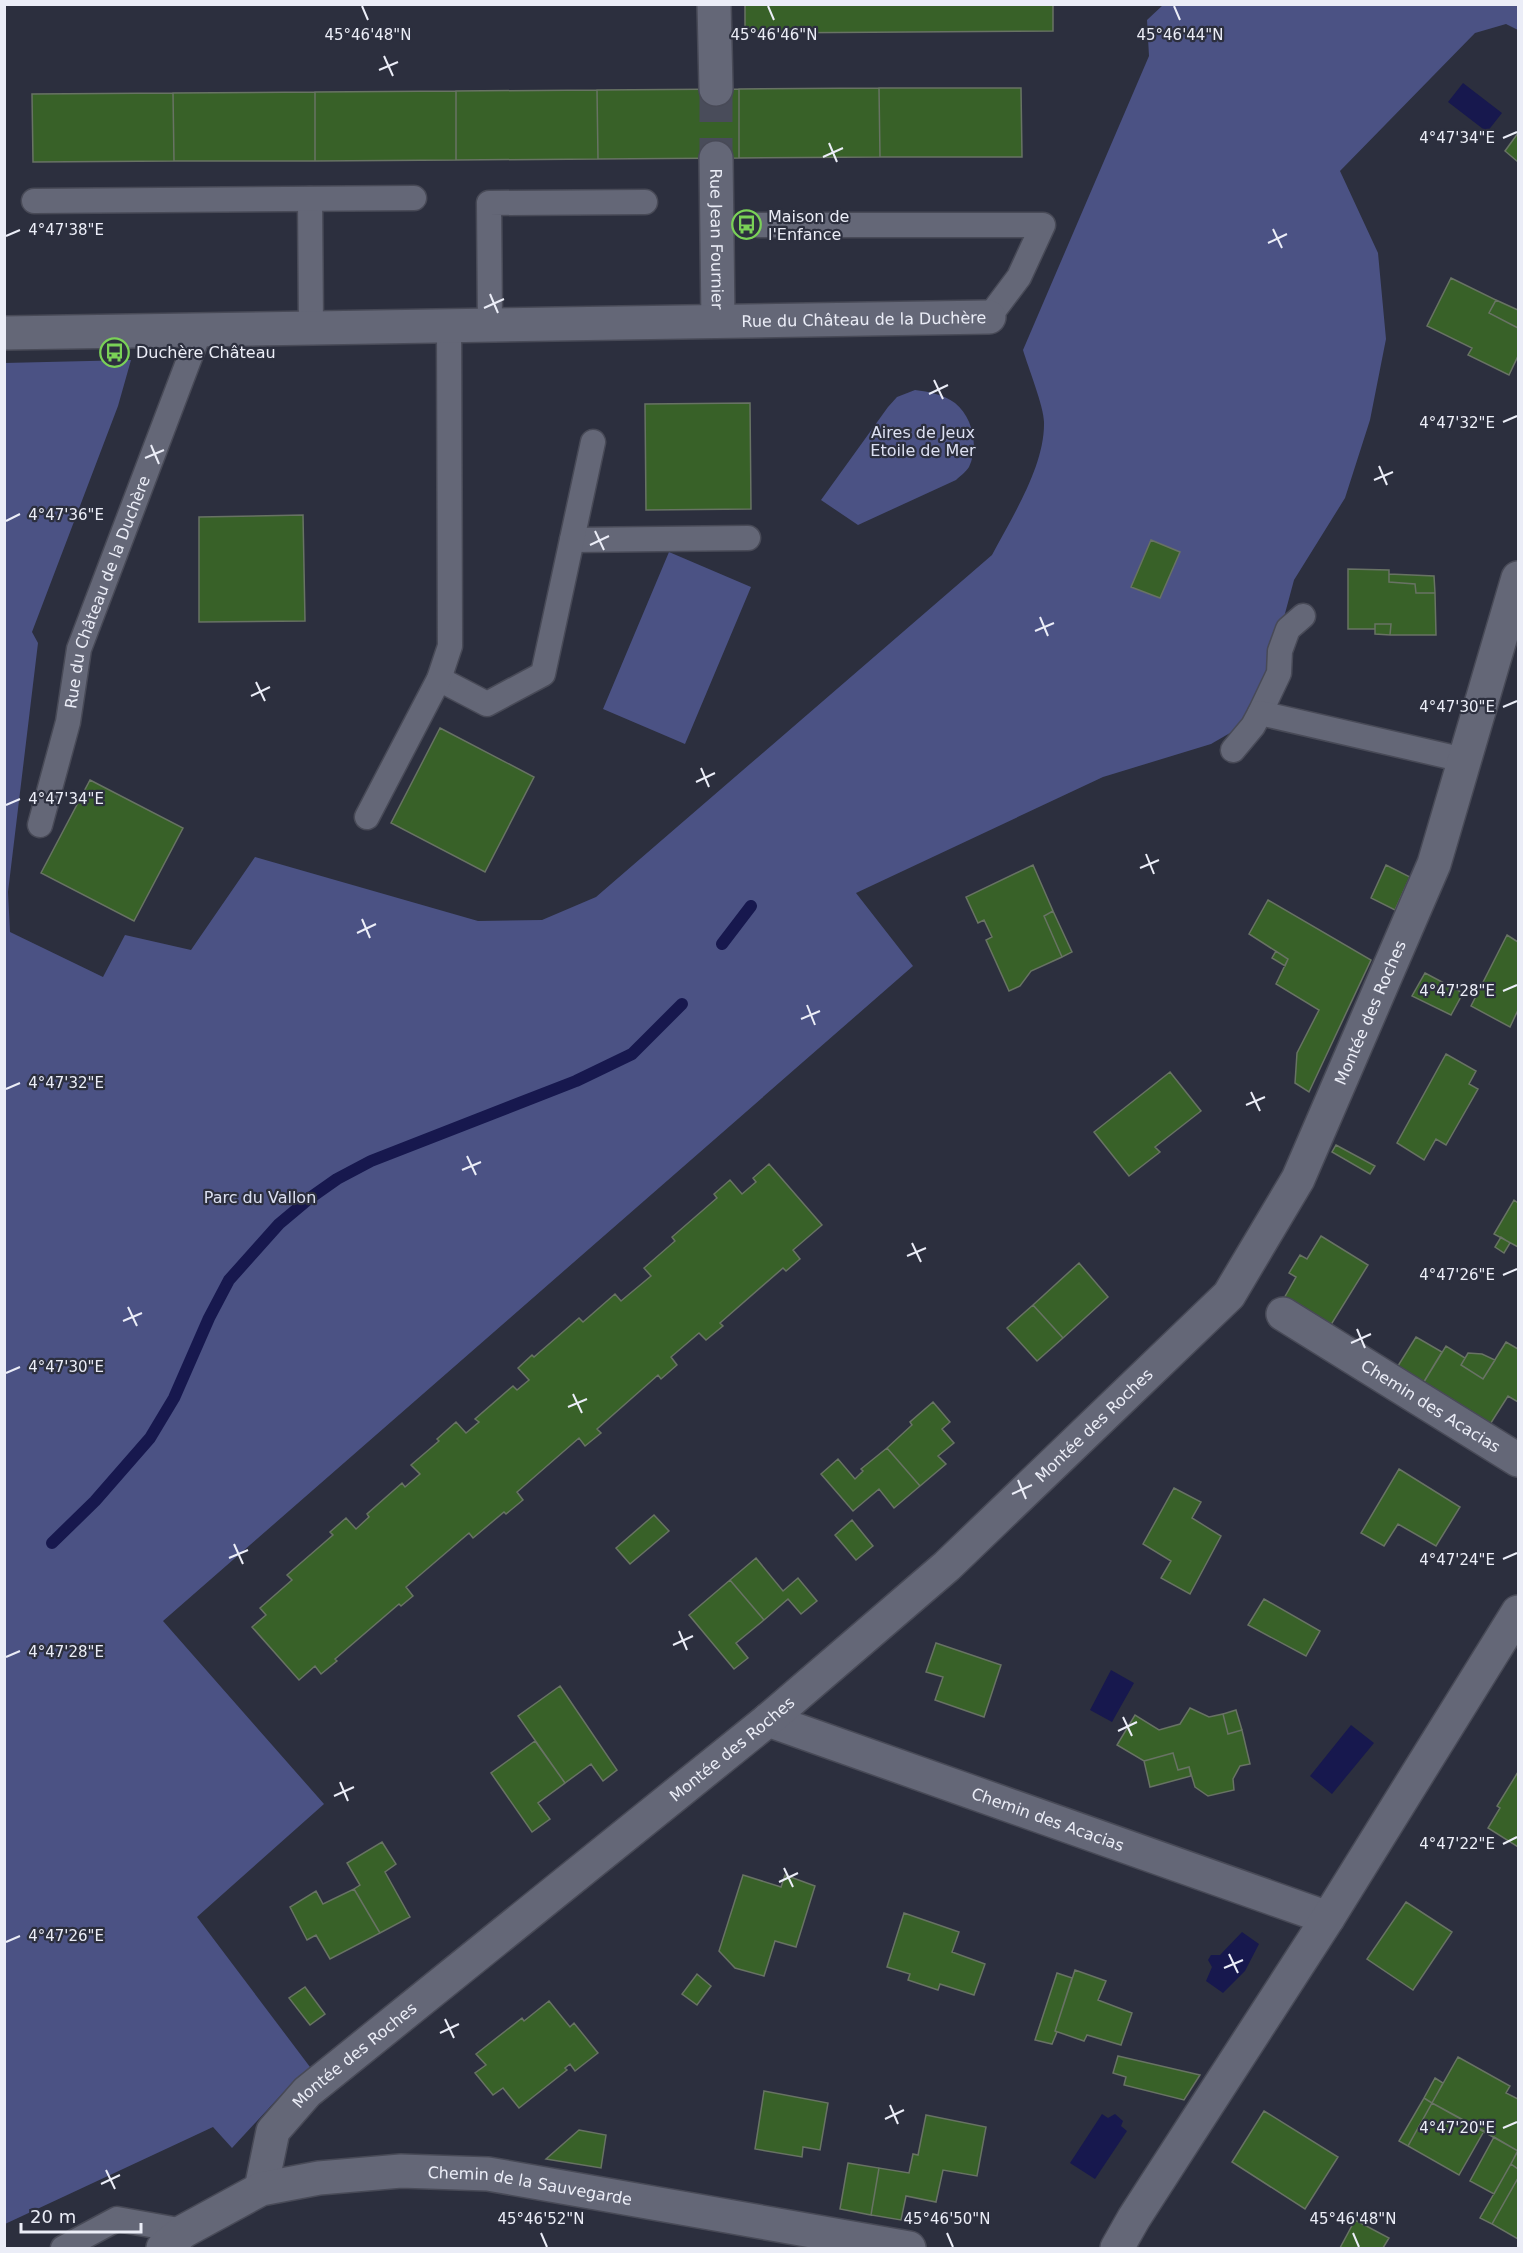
<svg xmlns="http://www.w3.org/2000/svg" width="1523" height="2253" font-family="'DejaVu Sans',sans-serif">
<style>
.green{fill:#4b5284}
.water{fill:#17184e}
.lines{fill:none;stroke-linecap:round;stroke-linejoin:round}
.stream{stroke:#17184e;stroke-width:12}
.building{fill:#386128;stroke:#687364;stroke-width:1.5}
.minor-tunnel{stroke:#494c5a;stroke-width:33;stroke-dasharray:33 16;stroke-linecap:butt}
.service-casing{stroke:#484a57;stroke-width:27}
.minor-casing{stroke:#484a57;stroke-width:36}
.tertiary-casing{stroke:#484a57;stroke-width:36}
.service{stroke:#646777;stroke-width:24}
.minor{stroke:#646777;stroke-width:33}
.tertiary{stroke:#646777;stroke-width:33}
.ticks{fill:none;stroke:#ebedf7;stroke-width:2}
.labels{text-anchor:middle;dominant-baseline:central;stroke-width:4.5;stroke-linejoin:round;paint-order:stroke}
.poi-label{font-size:16px;fill:#ebedf7;stroke:#2c2f3e;text-anchor:start}
.street-label{font-size:16px;fill:#ebedf7;stroke:#2c2f3e}
.park-label{font-size:16px;fill:#dce0f2;stroke:#2c2f3e}
.ticks-label{font-size:15px;text-anchor:middle;fill:#ebedf7;stroke:#2c2f3e;stroke-width:4.5;stroke-linejoin:round;paint-order:stroke}
</style>
<rect width="100%" height="100%" fill="#2c2f3e"/>
<path class="green" d="M1163 5H1518V30L1506 24 1475 33 1340 171 1378 253 1386 339 1370 420 1345 498 1294 580 1262 699 1249 722 1211 744 1103 777 856 893 913 966 163 1621 324 1804 197 1917 310 2067 292 2083 232 2148 213 2127 5 2224 4 363 131 360 118 406 32 632 38 643 8 892 10 932 103 977 125 935 191 950 255 857 478 921 542 920 596 897 992 555C1012 517 1045 466 1044 422 1044 407 1028 367 1023 350L1149 56 1147 20Z
M915 390C929 392 943 394 955 403 973 418 979 446 969 467 966 472 960 476 956 480L858 525 821 500 888 407 897 397Z
M669 552 751 587 685 744 603 709Z"/>
<path class="water" d="M1463 83 1502 113 1487 132 1448 102Z
M1111 1670 1134 1683 1112 1722 1090 1710Z
M1351 1725 1374 1743 1332 1794 1310 1776Z
M1242 1932 1259 1944 1245 1971 1223 1993 1206 1981 1212 1967 1208 1960 1211 1955H1220Z
M1102 2114 1108 2118 1115 2114 1123 2121 1121 2126 1127 2131 1095 2179 1070 2163Z"/>
<g class="lines">
<path class="stream" d="M722 944 751 906
M52 1543 95 1501 150 1438 174 1398 209 1318 229 1280 279 1224 310 1198 337 1179 371 1161 576 1081 632 1054 682 1004"/>
</g>
<path class="building" d="M745 4H1053V31L745 33Z
M879 88 880 157 739 158V89Z
M879 88H1021L1022 157H880Z
M739 89V158L598 159 597 90Z
M597 90 598 159 456 160V91Z
M456 91V160L315 161V92Z
M315 92V161H174L173 93Z
M173 93 174 161 33 162 32 94Z
M1518 133V162L1505 151Z
M1451 278 1496 300 1489 313 1518 328V356L1509 375 1468 355 1472 348 1427 326Z
M1496 300 1518 310V328L1489 313Z
M750 403 751 509 646 510 645 404Z
M303 515 305 621 199 622V517Z
M1151 540 1180 552 1160 598 1131 587Z
M1348 569 1389 570V582L1415 584 1416 593H1435L1436 635H1390L1391 624H1375V629H1348Z
M1389 574 1434 576 1435 593H1416L1415 584 1389 582Z
M1375 624H1391L1390 635 1375 634Z
M440 728 534 777 485 872 391 823Z
M90 780 183 828 134 921 41 873Z
M1033 865 1053 911 1044 916 1062 957 1031 971 1020 986 1009 991 986 940 992 937 984 920 978 923 966 897Z
M1386 865 1410 877 1395 910 1371 898Z
M1268 900 1371 960 1309 1092 1295 1083 1297 1053 1319 1010 1276 984 1288 959 1249 934Z
M1053 911 1072 952 1062 957 1044 916Z
M1507 935 1518 942V1010L1510 1027 1471 1006Z
M1276 951 1288 959 1285 966 1272 958Z
M1425 973 1463 993 1451 1015 1412 996Z
M1446 1054 1476 1071 1469 1084 1478 1089 1446 1145 1436 1139 1424 1160 1397 1143Z
M1170 1072 1201 1111 1155 1147 1160 1152 1129 1176 1094 1132Z
M1336 1145 1375 1166 1370 1174 1332 1152Z
M769 1164 822 1225 793 1250 800 1259 786 1271 783 1268 720 1323 723 1326 706 1340 699 1333 671 1357 677 1365 661 1379 658 1375 597 1429 601 1433 585 1446 579 1438 517 1492 523 1500 506 1514 504 1512 473 1538 469 1533 406 1587 413 1596 401 1606 399 1604 335 1659 337 1661 321 1674 315 1666 299 1680 252 1627 266 1615 260 1608 292 1580 287 1575 333 1535 330 1532 346 1518 356 1529 369 1517 367 1514 402 1483 405 1487 420 1474 411 1465 439 1441 437 1439 456 1422 466 1433 479 1422 475 1419 513 1386 517 1390 529 1380 518 1368 532 1355 534 1357 579 1318 583 1322 615 1294 621 1301 651 1276 644 1268 675 1241 672 1237 717 1198 714 1194 730 1180 742 1194 756 1182 753 1178Z
M1514 1200 1518 1203V1247L1494 1234Z
M1321 1236 1368 1265 1329 1328 1283 1300 1296 1277 1289 1273 1300 1255 1307 1259Z
M1501 1237 1510 1243 1504 1253 1495 1247Z
M1079 1263 1108 1297 1063 1338 1033 1305Z
M1033 1305 1063 1338 1037 1361 1007 1328Z
M1416 1337 1442 1352 1422 1385 1396 1369Z
M1506 1342 1518 1349V1402L1508 1396 1489 1426 1422 1385 1446 1346 1465 1358 1461 1365 1483 1379Z
M1468 1353 1482 1354 1495 1360 1483 1379 1461 1365Z
M933 1402 950 1422 942 1429 954 1443 938 1456 946 1464 920 1486 887 1448 912 1425 910 1422Z
M887 1448 920 1486 894 1508 879 1489 853 1511 821 1474 838 1459 855 1479 863 1471 861 1469Z
M1399 1469 1460 1507 1436 1546 1398 1524 1384 1546 1361 1533Z
M1174 1488 1201 1502 1192 1518 1221 1536 1190 1594 1161 1578 1171 1561 1143 1544Z
M654 1515 669 1531 630 1564 616 1548Z
M852 1520 873 1546 856 1560 835 1535Z
M756 1558 783 1591 798 1578 817 1601 801 1614 788 1599 764 1620 730 1580Z
M730 1580 764 1620 736 1643 748 1658 734 1669 689 1615Z
M1264 1599 1320 1631 1306 1656 1248 1625Z
M936 1643 1001 1665 984 1717 935 1700 943 1677 926 1672Z
M560 1686 617 1770 603 1781 591 1764 565 1783 518 1716Z
M1190 1708 1209 1717 1223 1714 1228 1734 1242 1730 1250 1764 1240 1766 1233 1779 1234 1790 1208 1796 1195 1787 1189 1767 1178 1770 1173 1753 1144 1761 1117 1745 1135 1715 1159 1730 1180 1724Z
M1236 1710 1242 1730 1228 1734 1223 1714Z
M535 1741 565 1783 538 1803 550 1819 532 1832 491 1773Z
M1173 1753 1178 1770 1189 1767 1191 1776 1150 1787 1144 1761Z
M1518 1772V1847L1488 1828 1500 1808 1497 1806Z
M382 1842 396 1864 385 1872 410 1917 380 1933 354 1889 360 1885 347 1863Z
M743 1875 781 1887 785 1875 815 1886 796 1947 775 1941 764 1976 735 1968 719 1951Z
M354 1889 380 1933 330 1959 316 1935 307 1940 290 1907 316 1891 323 1904Z
M1406 1902 1452 1932 1413 1990 1367 1959Z
M904 1913 959 1932 952 1952 985 1964 974 1995 940 1984 938 1990 908 1980 910 1974 887 1967Z
M1075 1970 1106 1981 1098 2000 1132 2013 1121 2045 1087 2035 1084 2041 1055 2031Z
M1057 1973 1072 1978 1055 2031 1057 2032 1052 2044 1035 2040Z
M697 1974 711 1986 697 2005 682 1994Z
M305 1987 325 2014 310 2025 289 1998Z
M549 2001 570 2027 574 2023 598 2053 575 2071 570 2064 565 2068 567 2070 519 2108 503 2088 493 2095 475 2073 486 2065 476 2054 522 2018 524 2021Z
M1118 2056 1200 2075 1184 2100 1124 2085 1126 2077 1113 2073Z
M1458 2057 1510 2086 1506 2093 1518 2099V2151L1432 2103Z
M1435 2078 1443 2083 1432 2103 1424 2098Z
M764 2091 828 2103 820 2150 803 2147 802 2157 755 2149Z
M1424 2098 1432 2103 1408 2146 1399 2141Z
M1432 2103 1484 2131 1459 2175 1408 2146Z
M1264 2111 1338 2157 1305 2209 1232 2162Z
M926 2115 986 2127 977 2176 943 2170 936 2202 906 2196 901 2220 871 2215 879 2168 909 2173 913 2154 918 2155Z
M579 2130 606 2135 601 2168 546 2159Z
M1494 2137 1518 2151 1494 2194 1470 2181Z
M1518 2150V2169L1511 2164Z
M848 2163 879 2168 871 2215 840 2209Z
M1511 2164 1518 2169V2178L1492 2224 1480 2218Z
M1518 2178V2239L1492 2224Z
M1355 2220 1389 2238 1383 2248H1340Z"/>
<g class="lines">
<path class="minor-tunnel" d="M716 89V158"/>
<defs>
<g id="service">
<path d="M310 199 311 327"/>
<path d="M34 201 414 198"/>
<path d="M759 225H1043L1019 277 989 317"/>
<path d="M490 324 489 203 645 202"/>
<path d="M572 540 748 538"/>
<path d="M439 679 487 704 543 674 593 442"/>
<path d="M1260 713 1279 673 1280 651 1288 629 1303 616"/>
<path d="M1233 750 1253 726 1260 713 1464 760"/>
<path d="M367 817 439 679 450 646 449 325"/>
<path id="s1" d="M40 825 68 722 79 649 201 328"/>
<path d="M63 2248 117 2219 184 2231"/>
</g>
<g id="minor">
<path d="M714 4 716 89"/>
<path id="s2" d="M716 158 718 321"/>
<path id="s3" d="M4 333 989 317"/>
<path id="s4" d="M1283 1314 1518 1460"/>
<path id="s5" d="M768 1720 1328 1918"/>
<path id="s6" d="M261 2189 273 2131 307 2092 768 1720 947 1566 1229 1295 1298 1179 1434 864 1518 578"/>
<path d="M1117 2248 1134 2218 1328 1918 1518 1612"/>
</g>
<g id="tertiary">
<path id="s7" d="M163 2248 184 2231 261 2189 319 2178 401 2171 488 2174 909 2248"/>
</g>
</defs>
<use href="#service" class="service-casing"/>
<use href="#minor" class="minor-casing"/>
<use href="#tertiary" class="tertiary-casing"/>
<use href="#service" class="service"/>
<use href="#minor" class="minor"/>
<use href="#tertiary" class="tertiary"/>
</g>
<path class="ticks" d="M362 6 368 20M768 6 774 20M1174 6 1180 20M384 56 393 76M379 70 398 62M1503 138 1517 132M829 143 837 162M823 157 843 148M1273 229 1282 248M6 236 20 230M1268 243 1287 234M490 294 498 313M484 308 504 299M934 380 943 399M929 394 948 385M1503 422 1517 416M151 445 159 464M145 458 164 450M1379 466 1387 485M1374 480 1393 472M6 521 20 514M595 531 604 550M590 545 609 536M1040 617 1048 636M1035 631 1054 623M256 682 265 701M251 696 270 687M1503 707 1517 701M701 768 709 787M696 782 715 773M6 805 20 799M1146 854 1154 874M1140 868 1159 860M362 919 370 938M357 933 376 924M1503 991 1517 985M807 1005 815 1025M801 1019 820 1011M6 1089 20 1083M1251 1092 1260 1111M1246 1105 1265 1097M467 1156 476 1175M462 1170 481 1162M912 1243 921 1262M907 1256 926 1248M1503 1275 1517 1269M128 1307 137 1326M123 1321 142 1313M1357 1329 1365 1348M1351 1343 1371 1334M6 1373 20 1367M573 1394 582 1413M568 1407 587 1399M1018 1480 1026 1499M1012 1494 1032 1485M234 1544 243 1564M229 1558 248 1550M1503 1559 1517 1553M679 1631 687 1650M673 1645 693 1636M6 1657 20 1651M1123 1717 1132 1736M1118 1731 1137 1722M340 1782 348 1801M334 1796 354 1787M1503 1844 1517 1837M784 1868 793 1887M779 1882 798 1873M6 1942 20 1936M1229 1954 1238 1973M1224 1968 1243 1960M445 2019 454 2038M440 2033 459 2024M890 2105 898 2124M885 2119 904 2110M1503 2128 1517 2122M106 2170 115 2189M101 2184 120 2175M541 2233 547 2247M947 2233 953 2247M1353 2233 1359 2247"/>
<defs>
<symbol id="bus-ring" viewBox="-11 -11 22 22"><circle r="9.5" fill="#2c2f3e" stroke="#7ad157" stroke-width="1.5"/><path d="M-5-6H5V4H4V6H2V4H-2V6H-4V4H-5ZM-3.5-4V0h7V-4ZM-3.5 1.2v1.5H-2V1.2ZM2 1.2v1.5H3.5V1.2Z" fill="#7ad157"/></symbol>
</defs>
<g fill-rule="evenodd">
<use href="#bus-ring" x="730" y="208" width="33" height="33"/>
<use href="#bus-ring" x="98" y="336" width="33" height="33"/>
</g>
<g class="labels">
<g class="poi-label">
<text x="768" y="216">Maison de<tspan x="768" dy="18">l'Enfance</tspan></text>
<text x="136" y="352">Duchère Château</text>
</g>
<g class="street-label">
<text stroke="none"><textPath href="#s2" startOffset="81">Rue Jean Fournier</textPath></text>
<text stroke="none"><textPath href="#s3" startOffset="860">Rue du Château de la Duchère</textPath></text>
<text stroke="none"><textPath href="#s1" startOffset="243">Rue du Château de la Duchère</textPath></text>
<text stroke="none"><textPath href="#s6" startOffset="1647">Montée des Roches</textPath></text>
<text stroke="none"><textPath href="#s4" startOffset="174">Chemin des Acacias</textPath></text>
<text stroke="none"><textPath href="#s6" startOffset="1143">Montée des Roches</textPath></text>
<text stroke="none"><textPath href="#s6" startOffset="657">Montée des Roches</textPath></text>
<text stroke="none"><textPath href="#s5" startOffset="297">Chemin des Acacias</textPath></text>
<text stroke="none"><textPath href="#s6" startOffset="171">Montée des Roches</textPath></text>
<text stroke="none"><textPath href="#s7" startOffset="386">Chemin de la Sauvegarde</textPath></text>
</g>
<g class="park-label">
<text x="923" y="432">Aires de Jeux<tspan x="923" dy="18">Etoile de Mer</tspan></text>
<text x="260" y="1197">Parc du Vallon</text>
</g>
</g>
<g class="ticks-label">
<text x="774" y="40">45°46'46"N</text>
<text x="368" y="40">45°46'48"N</text>
<text x="1180" y="40">45°46'44"N</text>
<text x="1457" y="143">4°47'34"E</text>
<text x="66" y="235">4°47'38"E</text>
<text x="1457" y="428">4°47'32"E</text>
<text x="66" y="520">4°47'36"E</text>
<text x="1457" y="712">4°47'30"E</text>
<text x="66" y="804">4°47'34"E</text>
<text x="1457" y="996">4°47'28"E</text>
<text x="66" y="1088">4°47'32"E</text>
<text x="1457" y="1280">4°47'26"E</text>
<text x="66" y="1372">4°47'30"E</text>
<text x="1457" y="1565">4°47'24"E</text>
<text x="66" y="1657">4°47'28"E</text>
<text x="1457" y="1849">4°47'22"E</text>
<text x="66" y="1941">4°47'26"E</text>
<text x="1457" y="2133">4°47'20"E</text>
<text x="541" y="2224">45°46'52"N</text>
<text x="947" y="2224">45°46'50"N</text>
<text x="1353" y="2224">45°46'48"N</text>
</g>
<rect width="1523" height="2253" fill="none" stroke="#ebedf7" stroke-width="12"/>
<path d="M21 2223v9h120v-9" fill="none" stroke="#ebedf7" stroke-width="3"/>
<text x="30" y="2223" font-size="18" fill="#ebedf7" stroke="#2c2f3e" stroke-width="4.5" paint-order="stroke">20 m</text>
</svg>
